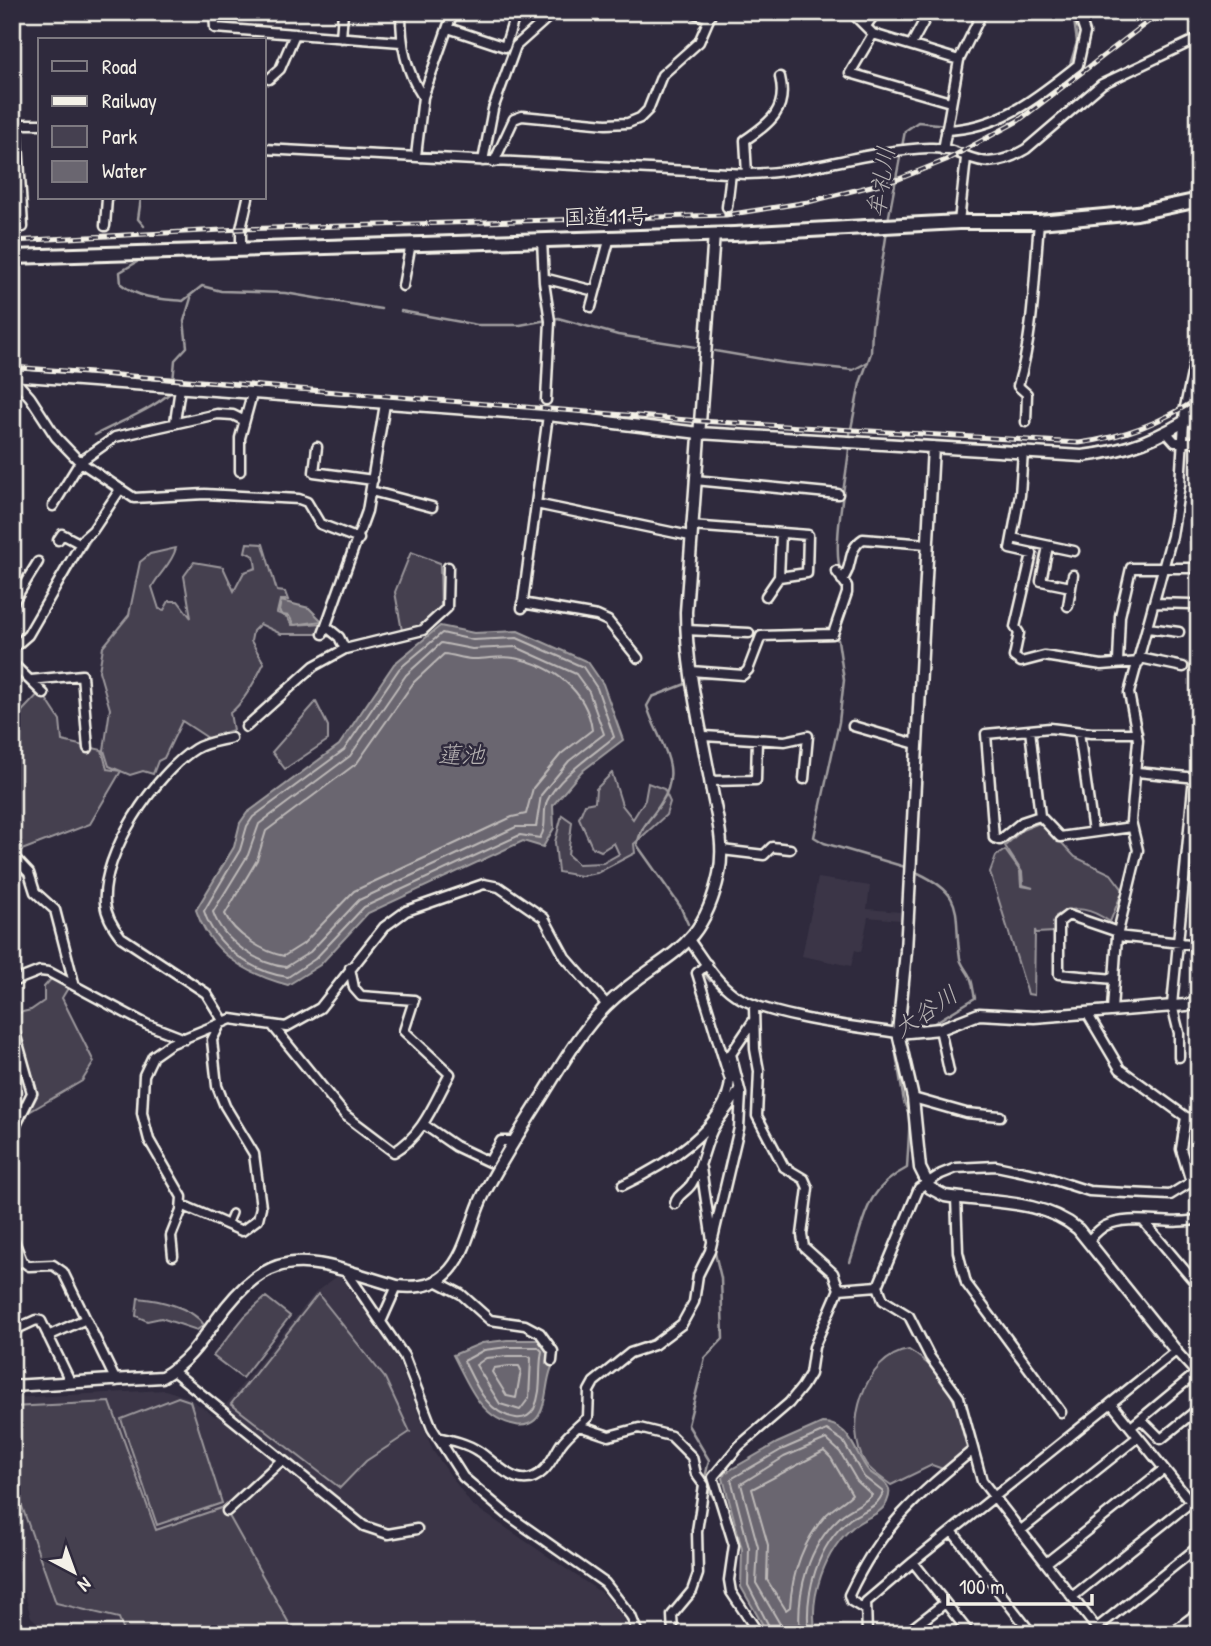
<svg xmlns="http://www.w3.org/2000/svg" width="1211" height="1646" font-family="'Patrick Hand','Klee One',sans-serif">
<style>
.built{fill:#3b3647}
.green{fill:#454050;stroke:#9c989c;stroke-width:2}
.water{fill:#6a6670;stroke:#a19ea0;stroke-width:2}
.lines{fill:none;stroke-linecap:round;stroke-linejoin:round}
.shore{stroke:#bdb9b8;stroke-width:2}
.stream{stroke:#a19ea0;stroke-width:2.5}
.pedestrian-casing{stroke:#f4f1e8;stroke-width:10}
.minor-casing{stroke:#f4f1e8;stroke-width:13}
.tertiary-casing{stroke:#f4f1e8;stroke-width:15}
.trunk-casing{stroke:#f4f1e8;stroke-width:18}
.pedestrian{stroke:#2f2a3d;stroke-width:5}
.minor{stroke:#2f2a3d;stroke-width:8}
.tertiary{stroke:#2f2a3d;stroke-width:10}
.trunk{stroke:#2f2a3d;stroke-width:12}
.rail-casing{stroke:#f4f1e8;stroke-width:5}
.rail{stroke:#2f2a3d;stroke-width:2.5;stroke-dasharray:8;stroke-linecap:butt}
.labels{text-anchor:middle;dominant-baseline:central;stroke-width:5;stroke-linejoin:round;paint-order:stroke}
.street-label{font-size:23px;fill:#f4f1e8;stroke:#2f2a3d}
.water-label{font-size:24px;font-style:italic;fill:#b6b2b2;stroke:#2f2a3d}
</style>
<rect width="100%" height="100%" fill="#2f2a3d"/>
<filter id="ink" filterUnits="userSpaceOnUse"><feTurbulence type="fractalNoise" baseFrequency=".0143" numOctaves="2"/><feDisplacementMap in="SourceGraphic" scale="14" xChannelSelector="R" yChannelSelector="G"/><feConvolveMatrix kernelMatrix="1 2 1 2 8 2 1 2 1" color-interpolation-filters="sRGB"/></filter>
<g filter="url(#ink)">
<path class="built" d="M818 878 870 886 867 909 900 912V920L868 917 861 952 855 950 851 966 802 956Z
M339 1275 395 1354 433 1451 471 1504 603 1594 623 1617 630 1634H119L117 1631 66 1634 46 1631 31 1617 12 1548V1398L165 1390 187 1397 216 1417 317 1291Z"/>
<path class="green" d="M247 543 263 544 277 591 285 592 288 600H280L277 613 287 617 292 625 325 623 319 634H281L260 624 253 631 251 641 264 663C257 678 242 705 230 713L233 730 208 738 182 721 164 758 158 761 153 774 143 771 130 775 109 766 104 750 110 709 99 671 103 647 129 615 140 562 150 554 176 548C172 564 159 573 152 587L159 609 164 610 169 601H178L191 618 184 576 194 562 223 567 234 591 244 572 256 568 254 556 245 552Z
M411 552 440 563 441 609 423 625 402 631 395 592Z
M41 691 60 720 62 741 102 750 107 769 121 771 90 824 14 853 12 722Z
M316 702 328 726V740L285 769 272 752Z
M612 773 622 805 633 819 645 800 648 783 664 789 670 802 666 815 634 844 635 853 597 873 581 876 558 872 555 842 562 815 572 822 568 855 578 864 603 863 619 854 614 843 601 851 592 847 579 818 585 804 595 802 596 789Z
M1042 822 1075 857 1111 874 1123 890 1110 922C1092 909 1075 904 1056 916L1055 932 1036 933 1035 930 1034 995 1028 994 990 872 996 856 1005 850 1020 871 1021 886 1033 888 1023 885 1022 872 1005 846 1022 830Z
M52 978 68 988 62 998 94 1062 82 1081 29 1112 38 1094 14 1014 31 1010 44 1001V987Z
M318 1294 385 1378 410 1432 366 1461 340 1488 231 1404Z
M266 1297 290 1316 242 1378 213 1356 245 1316Z
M138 1298C159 1300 192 1307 204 1325L197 1330 161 1318 147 1321 136 1316Z
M909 1350C947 1373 960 1407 967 1449L943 1469 932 1465 891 1485C883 1479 872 1472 866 1464 842 1429 864 1356 909 1350Z
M178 1397 190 1401 222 1503 157 1525 121 1419Z
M110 1402 156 1530 224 1507 295 1634H125L119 1618 56 1603 12 1478V1407Z"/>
<path class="water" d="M281 601 309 608 322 621 294 625 289 616 282 615 279 611Z
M440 626 474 633 518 631 588 662 603 684 623 740 581 772 553 805 554 828 543 847 523 841 368 913 320 965 288 985C246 974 210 953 196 910L234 847 240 823 247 813 339 745 394 664Z
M507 1340H544L550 1351 546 1363 552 1367C545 1383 548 1400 539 1415 535 1423 524 1427 516 1425 480 1419 469 1385 453 1355L482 1343Z
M822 1423C850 1423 854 1452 868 1470 873 1476 884 1479 888 1487 891 1491 889 1497 887 1502 881 1515 863 1518 853 1527 825 1550 808 1598 816 1634H768L741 1587 742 1549 723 1478 725 1473 777 1443Z"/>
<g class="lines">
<path class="shore" d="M442 633 473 640 517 638 583 667 597 688 614 737C593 755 559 776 547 801 542 814 548 825 540 838L520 835 364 907 315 959 288 977C253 973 214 945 204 911L240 850 247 826 253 817 344 750 399 669Z
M441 643 472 649 516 647 576 674 589 692 604 734 569 761 541 795 536 827H516L359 900 310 952 286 967C259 965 222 940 213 912L248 855 259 824 350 756 406 675Z
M444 654C453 655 462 658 471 659 485 660 500 655 514 658 552 665 587 690 592 730L561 754 533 788 526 814 512 817 354 891 303 944 284 956C263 952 234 934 225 914L257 860 266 831 357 763 414 682Z
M508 1347H538L542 1351C538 1370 543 1390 534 1409 530 1416 524 1419 516 1418 487 1414 476 1385 464 1361L484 1350Z
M508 1356H528L531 1358 529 1398 520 1410 500 1404 476 1365 486 1358Z
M509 1366H519L521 1370 516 1398 507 1396 492 1372 494 1368Z
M824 1451 831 1458 852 1494C844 1502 834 1507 826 1515 803 1541 792 1574 790 1607L786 1610 767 1580 768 1545 752 1489Z
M773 1634 748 1585 749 1548 731 1479 781 1450 827 1430 843 1441 864 1477 883 1492C878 1508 863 1510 850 1519 817 1545 804 1594 809 1634
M782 1634 780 1624 756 1583 758 1547 741 1484 784 1457 826 1439 840 1452 857 1481 872 1495C864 1504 850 1508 840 1517 808 1546 796 1592 800 1634"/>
<path class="stream" d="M1069 68 1077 42 1073 12
M977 122 1006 110
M141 198 138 219 144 226
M888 221 905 131 918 122 947 125
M137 262 120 272 121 284C139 299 161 299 183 301L202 286 221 291 285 293 381 309
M401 311 477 325H520L558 318 618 335 696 347
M715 351 785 363 853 370 868 362
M173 382 175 360 187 347 184 321 191 298
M850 434 860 383 871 353 872 328 887 231
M95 435C121 421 148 412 170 393
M83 469 114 492
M842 573C830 554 847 475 849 449
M39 624 90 540
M835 637 838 640 844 680 839 722 814 837 824 843 905 867
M918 873C967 896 953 912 960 958 961 965 967 970 970 977 973 983 973 991 975 998L931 1025
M688 924 680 906 637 845C642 823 651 820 661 803 685 766 657 741 647 706L652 697 701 678H731
M702 971 710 981
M740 1071 745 1094
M850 1262C865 1219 864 1190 907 1168L910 1116 904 1102 895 1048 898 1045
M705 1478 709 1460 688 1425 705 1358 723 1339 721 1278 715 1253
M708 1488 719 1508"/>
<defs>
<path id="pedestrian" d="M227 1225 232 1213"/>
<path id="minor" d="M214 12 215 28 401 42
M401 12C401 44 405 70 423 97L416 156
M691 12 709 18
M851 12 873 34 959 60
M866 26 876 12
M448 28 505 47 516 12
M873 34 850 73 950 102
M341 38 343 12
M911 45 929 12
M269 79 280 69 295 34
M423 97 453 12
M15 124H40
M946 130C1001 128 1036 98 1078 65L1085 33 1078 12
M264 149 747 174C810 173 868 150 929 148 969 146 976 179 1026 149L1102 84 1199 38
M943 150 959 60 981 15 976 12
M483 161 493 109 516 46 554 12
M494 162 514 119 522 116 606 124 628 123 640 118 648 110 662 75 699 42 712 12
M747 174 745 140C770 123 788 110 780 77
M727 207 731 173
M959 222 966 158
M105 226 107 198
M12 228 23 227 17 124
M542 239 544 282 550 321 546 400
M241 249V229L248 198
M547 279 595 291
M403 286 411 243
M591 307 610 237
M12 377 30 397 56 437 80 462 134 498 205 494 299 499 307 502 320 524 359 539
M175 422 180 388
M1026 422 1027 394 1018 386C1034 332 1034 278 1039 222
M1167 433 1175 442H1199
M317 447 314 472 373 480
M1023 452 1020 495 1010 549 1032 554 1015 627 1019 633 1014 657 1021 662 1044 656 1102 665 1139 662
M240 471V438L252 394
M695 480 838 494
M371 491 432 507
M536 504 690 536
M53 506 80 462 115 437 217 414 233 415 243 420
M691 526 808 535 807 573 779 577 766 596
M1012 538 1074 551
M58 540 62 534 81 544
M1048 546 1041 581 1071 587
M779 577 781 533
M842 580C854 567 846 550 863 539L927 544
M522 603 597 616 608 621 638 658
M1154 603 1191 604
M12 604 38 562
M1068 606 1073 575
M522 608 548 415
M328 628 339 637 345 649
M1148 628 1179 632
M686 630 749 633
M323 634 367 511 385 404
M12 649 28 635 84 538 93 530 119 491
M1140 658 1183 667
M1118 662 1120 616 1131 568H1199
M12 663 44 694
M691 671 743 675 748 670 761 636 833 634 847 593V586L836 571
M31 680 82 675 88 748
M853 726 916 744
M246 727 314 666 345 649 423 630 447 608 448 567
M1030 730 1040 816 1060 837 1132 827
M1079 732 1093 832
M704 736 785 741 808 736 804 779
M1137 772 1197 778
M710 781 756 780 757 739
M1040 816 1022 822 1000 840 994 838 986 734 1050 728 1091 733H1137
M722 850 764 855 772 847 790 849
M12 855 29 873 35 892 55 910 74 983
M1117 936 1199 945
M690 941C703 959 716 982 735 995 766 1017 857 1027 898 1033
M1114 979 1059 974V922L1068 915 1118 932
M12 982 40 971 49 972 146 1024 185 1039
M754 1006 755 1049 759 1071 757 1116 784 1167 804 1179 808 1188 802 1235 804 1247 833 1273 839 1289
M1112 1010 1117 936 1138 850 1131 821 1138 740 1129 693 1172 536 1180 485 1185 407 1199 340
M1087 1013 1120 1069 1186 1117 1199 1120
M12 1022 32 1093 12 1133
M224 1022 206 993 121 937C113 927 106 916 105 903 101 855 155 774 195 749 206 742 219 741 231 738
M272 1025 345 1115 394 1152C423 1135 434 1103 450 1074L404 1031 414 1000 361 996 354 988 350 968
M940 1029 949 1071
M726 1056 731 1054 754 1020
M1179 1057V1033L1172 1005 1194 777
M913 1098 966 1113 1000 1116
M423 1124 455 1146 489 1162 501 1141H513
M701 1168 712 1241
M623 1185C662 1167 727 1128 730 1080L697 973 707 964
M956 1197 958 1252 966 1283 1061 1412
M675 1204C677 1194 687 1192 692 1183 702 1167 704 1148 712 1131 719 1116 732 1106 739 1089
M182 1205 242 1231 258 1219 261 1207 254 1154 225 1106 217 1086 212 1040 220 1024
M1144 1222 1199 1287
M12 1236 22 1261 29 1266 53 1265 63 1272 116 1381
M1088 1241C1093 1236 1099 1229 1105 1226 1132 1213 1170 1227 1199 1219
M173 1256 171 1236 181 1211 182 1197 149 1140 142 1113 144 1075 153 1056 170 1044 231 1019 286 1027 320 1008 384 927 406 911 484 884 499 887 544 918 565 957 607 1005
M12 1267 22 1261
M346 1271 404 1356 432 1428 463 1477 508 1515 605 1583 631 1616 638 1634
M436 1281 461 1294 490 1320 525 1325 540 1333 553 1351 552 1361
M381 1322 397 1286
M12 1331 36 1320 41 1321 71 1383
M48 1336 86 1319
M173 1371 364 1526 388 1534 417 1529
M1111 1403 1199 1512
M1141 1419 1161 1439 1199 1408
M579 1426 609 1436 639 1428 671 1436 692 1457 696 1474 704 1485 697 1531 698 1574 692 1591 672 1615 673 1634
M1131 1427 1195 1374
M437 1437C451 1440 466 1443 478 1451 497 1463 519 1494 543 1471 551 1464 555 1453 561 1444 568 1434 579 1426 588 1417L589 1391 594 1382 630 1353 654 1345 682 1324 694 1302 698 1275 710 1251 739 1128 741 1094 731 1054
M227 1511 282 1460
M952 1531 1032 1634
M1020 1531 1138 1437
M1046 1563 1164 1469
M1072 1597 1191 1502
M866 1610 851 1601 849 1595C881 1526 916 1497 973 1450
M1097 1628 1199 1546
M759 1634 731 1592 729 1580 734 1545 713 1477 739 1446 789 1403 802 1387 810 1374 814 1347 839 1289 878 1286
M867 1634 866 1602 913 1562
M905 1634 945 1603
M970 1634 913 1562 1176 1351 1199 1376
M1101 1634 982 1481 959 1397 930 1357 909 1316 883 1300 878 1286 919 1188 941 1174 956 1168 996 1166 1039 1175 1089 1191 1106 1192 1170 1195 1191 1182 1181 1149 1186 1117
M1170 1634 1199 1612"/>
<path id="tertiary" d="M1199 12V20
M12 375 548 415 699 433 1082 456C1127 451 1161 438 1199 412
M933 447 906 951 898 1033 913 1098 920 1168 930 1188 945 1196C990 1203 1042 1199 1078 1229L1176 1351
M898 1033 940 1029 979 1014 1034 1017 1199 1004
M12 1386 162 1377C187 1363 200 1343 217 1319 276 1237 313 1262 397 1286 414 1288 433 1287 446 1274 466 1256 471 1221 482 1198 498 1166 517 1136 536 1106 558 1072 577 1035 606 1006 659 953 701 958 719 874 726 841 715 812 710 780 700 725 686 668 686 612L714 234"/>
<path id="trunk" d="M12 257 734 234 959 222H1039L1137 213 1199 200"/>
</defs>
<use href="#pedestrian" class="pedestrian-casing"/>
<use href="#minor" class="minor-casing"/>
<use href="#tertiary" class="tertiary-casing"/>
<use href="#trunk" class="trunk-casing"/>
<use href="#pedestrian" class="pedestrian"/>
<use href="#minor" class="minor"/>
<use href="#tertiary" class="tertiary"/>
<use href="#trunk" class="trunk"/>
<defs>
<path id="rail" d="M12 241 241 229 726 215 808 202 899 179 946 160 1018 121 1161 12
M12 367 171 379
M175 379 700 421 1079 443C1124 437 1160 423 1199 398"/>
</defs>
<use href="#rail" class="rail-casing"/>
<use href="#rail" class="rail"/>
</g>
</g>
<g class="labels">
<g class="street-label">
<text transform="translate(606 216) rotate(-1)">国道11号</text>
</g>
<g class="water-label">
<text transform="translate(880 182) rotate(-81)">牟礼川</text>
<text x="461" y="754">蓮池</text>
<text transform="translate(925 1011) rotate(-34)">大谷川</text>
</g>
</g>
<rect width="1211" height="1646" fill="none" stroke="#2f2a3d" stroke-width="42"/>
<rect x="21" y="21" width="1169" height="1604" fill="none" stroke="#f4f1e8" stroke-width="2.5" filter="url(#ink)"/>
<rect x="38" y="38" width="228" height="161" fill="#2f2a3d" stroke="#7e7a81" stroke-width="2"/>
<rect x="52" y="61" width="35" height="10" fill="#2f2a3d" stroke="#7e7a81" stroke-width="2"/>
<text x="102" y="74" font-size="21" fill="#f4f1e8">Road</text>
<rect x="52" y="96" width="35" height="10" fill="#f4f1e8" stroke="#7e7a81" stroke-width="2"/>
<text x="102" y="108" font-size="21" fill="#f4f1e8">Railway</text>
<rect x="52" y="126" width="35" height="21" fill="#454050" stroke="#7e7a81" stroke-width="2"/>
<text x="102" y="144" font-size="21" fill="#f4f1e8">Park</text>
<rect x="52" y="161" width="35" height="21" fill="#6a6670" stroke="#7e7a81" stroke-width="2"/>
<text x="102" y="178" font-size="21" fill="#f4f1e8">Water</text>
<g transform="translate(74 1572) rotate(139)" stroke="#2f2a3d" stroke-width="5" paint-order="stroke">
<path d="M0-5L12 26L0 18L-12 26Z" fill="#f4f1e8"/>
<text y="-10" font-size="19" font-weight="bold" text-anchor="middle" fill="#f4f1e8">N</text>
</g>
<path d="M948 1594v10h144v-10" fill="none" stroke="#f4f1e8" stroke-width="3.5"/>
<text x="959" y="1594" font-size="21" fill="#f4f1e8" stroke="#2f2a3d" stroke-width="5" paint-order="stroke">100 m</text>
</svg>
